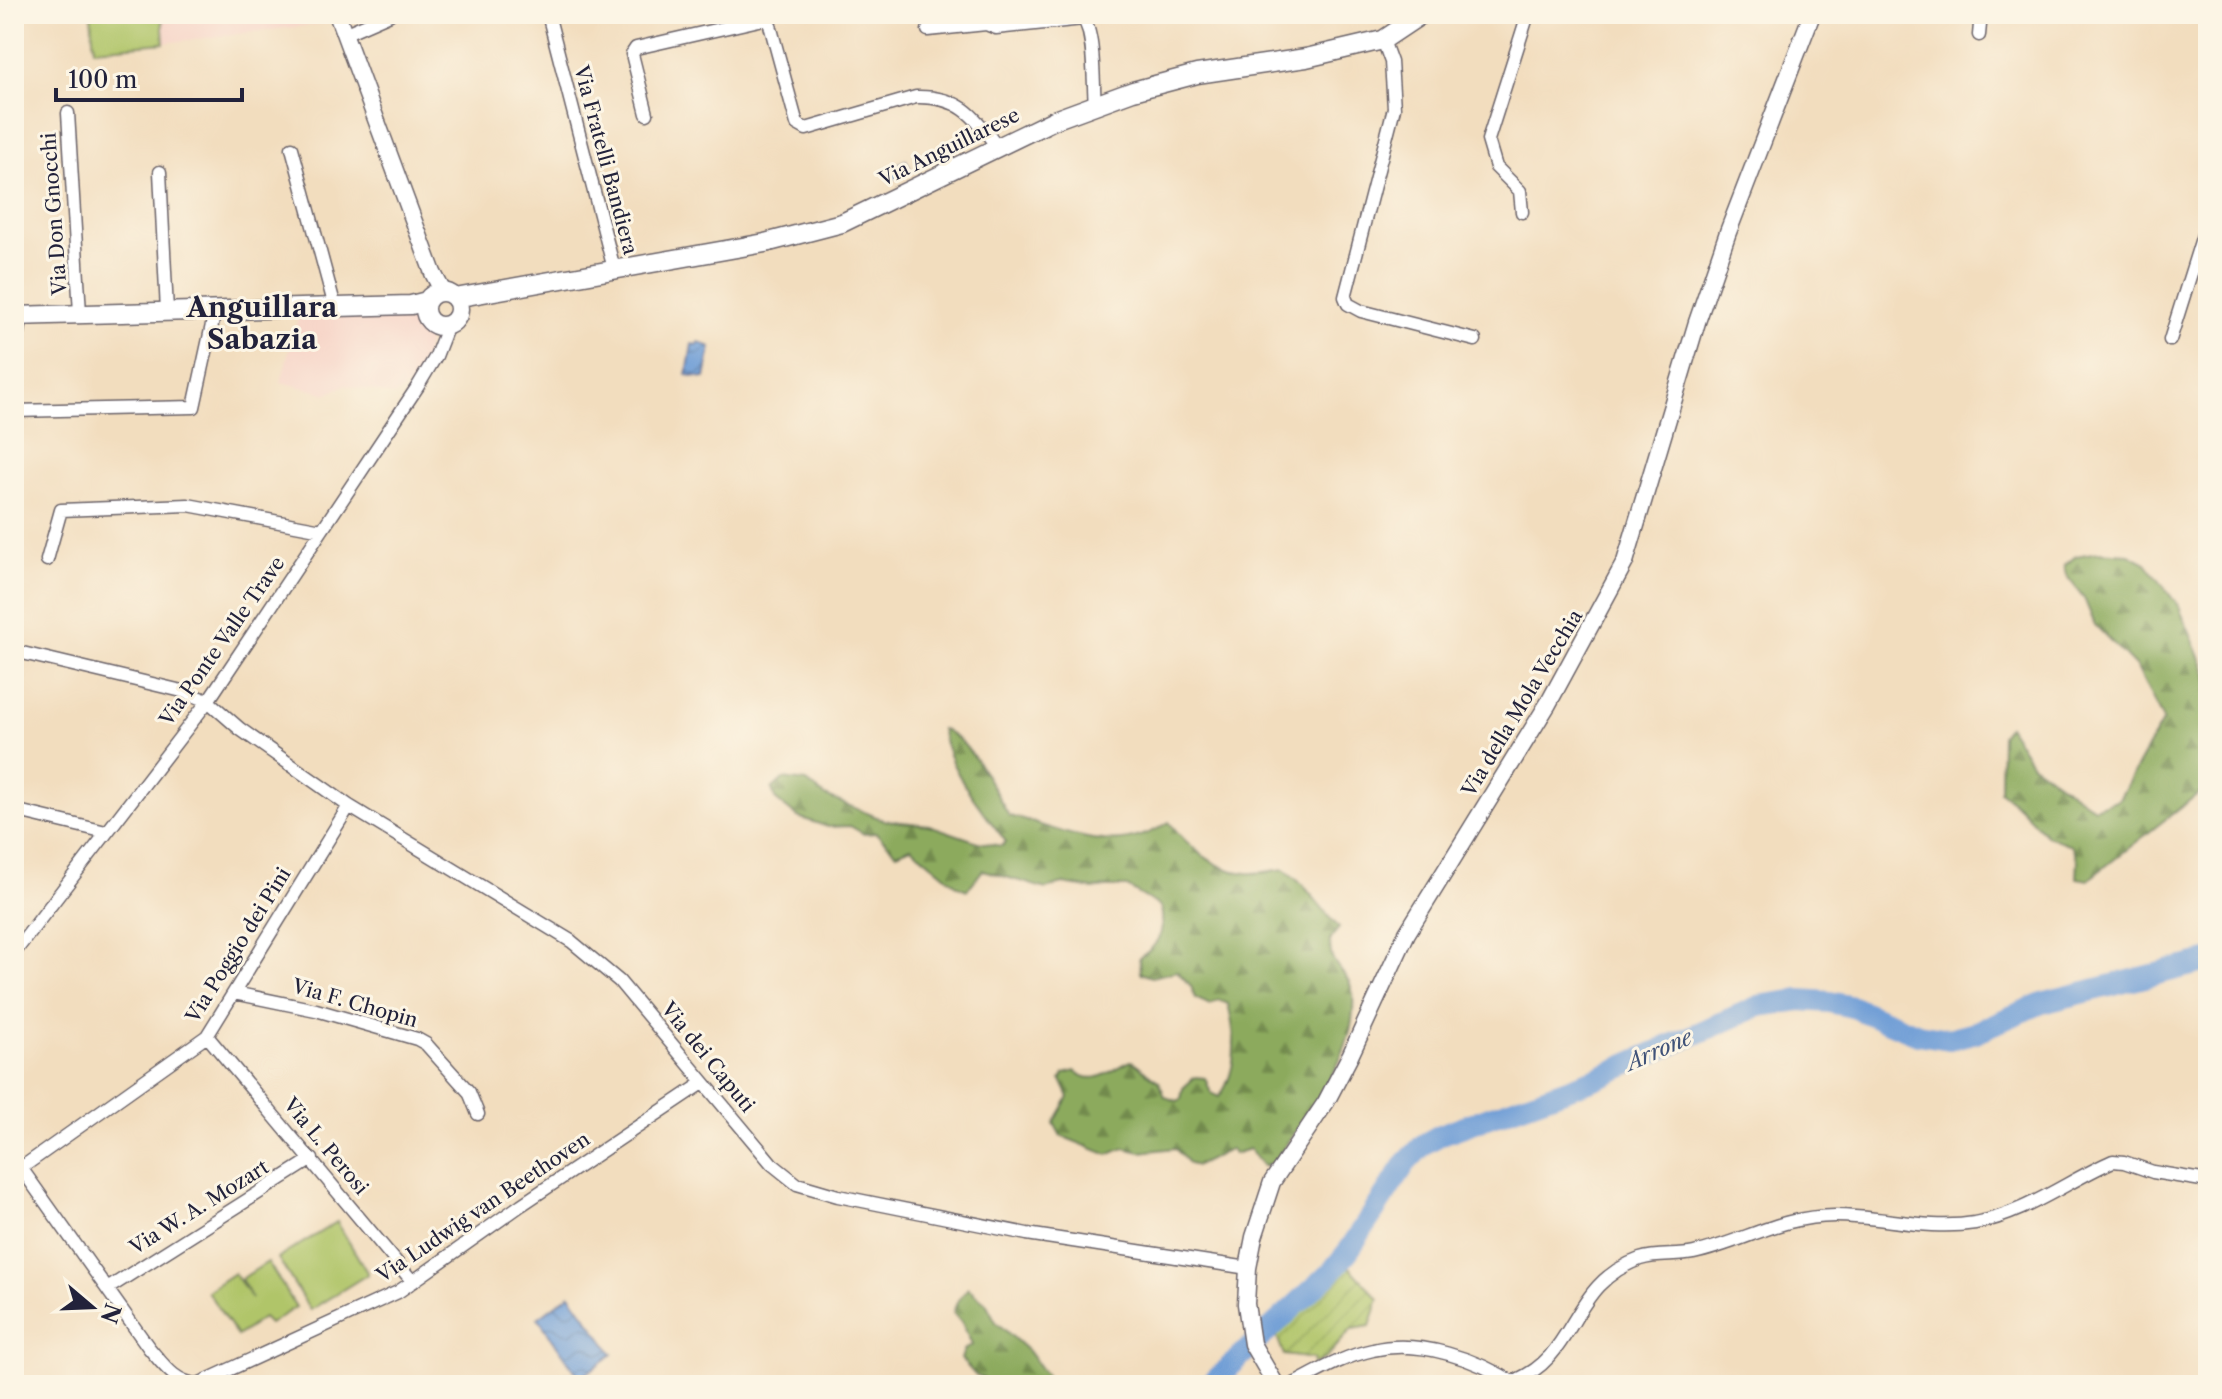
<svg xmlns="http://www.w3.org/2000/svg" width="2222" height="1399" font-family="'Libre Caslon Text',serif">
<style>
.built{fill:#f6d1c5}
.forest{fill:url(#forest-firs);stroke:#57664c;stroke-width:2}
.park{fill:#b0c569;stroke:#697452;stroke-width:2}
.garden{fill:url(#garden-furrows);stroke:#697452;stroke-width:2}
.water{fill:url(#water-waves);stroke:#485f88;stroke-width:2}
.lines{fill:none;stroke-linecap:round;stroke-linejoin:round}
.river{stroke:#6d9cd6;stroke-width:22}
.minor-casing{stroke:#6b6369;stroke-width:15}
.tertiary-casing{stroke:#6b6369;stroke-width:19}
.secondary-casing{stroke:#6b6369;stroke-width:21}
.minor{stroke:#fff;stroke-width:12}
.tertiary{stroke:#fff;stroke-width:16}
.secondary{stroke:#fff;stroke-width:18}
.labels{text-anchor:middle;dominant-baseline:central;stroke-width:6;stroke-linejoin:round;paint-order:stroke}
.street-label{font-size:20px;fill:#22223b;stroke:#fcf5e5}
.water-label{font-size:22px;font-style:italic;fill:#405379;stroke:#fcf5e5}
.district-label{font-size:28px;font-weight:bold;fill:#22223b;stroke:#fcf5e5}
</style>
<defs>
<pattern id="forest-firs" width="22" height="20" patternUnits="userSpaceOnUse" patternTransform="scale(2)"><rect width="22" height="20" fill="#8caa5d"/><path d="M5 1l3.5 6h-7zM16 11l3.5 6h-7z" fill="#728a4e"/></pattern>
<pattern id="garden-furrows" width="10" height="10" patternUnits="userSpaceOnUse" patternTransform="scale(2)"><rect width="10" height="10" fill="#b0c569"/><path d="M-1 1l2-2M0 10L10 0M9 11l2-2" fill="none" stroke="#97a95c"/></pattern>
<pattern id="water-waves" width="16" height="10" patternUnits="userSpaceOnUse" patternTransform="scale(2)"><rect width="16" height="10" fill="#6d9cd6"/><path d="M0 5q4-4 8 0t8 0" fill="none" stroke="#597faf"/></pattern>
</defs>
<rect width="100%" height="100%" fill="#fcf5e5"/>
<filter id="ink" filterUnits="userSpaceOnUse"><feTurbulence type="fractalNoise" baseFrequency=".0125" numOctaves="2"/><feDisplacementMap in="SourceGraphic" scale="16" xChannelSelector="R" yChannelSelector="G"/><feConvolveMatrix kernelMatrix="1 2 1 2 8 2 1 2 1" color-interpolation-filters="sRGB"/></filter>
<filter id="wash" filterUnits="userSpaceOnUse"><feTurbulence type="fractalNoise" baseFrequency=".006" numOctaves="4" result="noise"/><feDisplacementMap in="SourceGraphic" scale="32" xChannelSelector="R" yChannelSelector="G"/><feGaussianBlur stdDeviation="1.8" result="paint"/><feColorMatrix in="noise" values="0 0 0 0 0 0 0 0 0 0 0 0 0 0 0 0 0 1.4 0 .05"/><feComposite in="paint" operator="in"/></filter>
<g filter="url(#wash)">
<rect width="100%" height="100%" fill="#f2ddbe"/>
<path class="built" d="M162 14H324L328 23 164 43Z
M382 313 401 315 417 320 422 325 428 338 426 356 418 370 409 385 395 396 345 385 328 394 281 382 298 318Z"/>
<path class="forest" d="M2098 552 2129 554 2146 563 2179 607 2208 676V786L2088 880 2077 878 2078 861 2071 845 2047 836 2019 807 2000 791 2001 735 2008 726 2032 764 2094 808 2119 799 2163 720 2137 668 2095 625 2084 598 2066 575 2064 566 2076 556Z
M941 729C969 736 994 791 1009 816 1068 830 1112 860 1169 822 1187 845 1215 871 1246 873 1259 874 1272 871 1284 869L1303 885 1339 928 1330 939C1330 944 1330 952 1332 957 1337 971 1351 976 1353 995 1358 1058 1306 1113 1274 1162L1263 1166 1249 1149 1234 1154 1231 1149 1197 1166 1189 1164 1175 1148 1141 1152 1124 1148 1108 1155 1061 1136 1054 1123 1069 1097 1061 1080 1064 1074 1075 1071C1095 1088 1112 1069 1131 1061 1142 1066 1148 1076 1159 1081L1165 1097 1177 1101 1181 1099 1183 1088 1195 1077 1205 1078 1211 1093 1219 1097C1239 1070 1236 1035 1228 1004L1219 1000 1210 1005 1195 998 1191 986 1177 971 1152 977 1140 973 1139 958C1160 945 1165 931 1161 907L1127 887H1106L1093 889 1063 884 1046 889 983 870 967 890 958 886 911 847 897 853 876 833 864 834 850 826 828 827 798 817 775 799 772 789 783 779 807 782 825 796 884 820 929 825 978 842 1002 846 1006 842C978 804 951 775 941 729Z
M968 1288 986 1303 996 1322 1028 1351 1050 1381V1385H993L992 1381 976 1376 961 1359 964 1350 972 1345 962 1322 953 1313 957 1302Z"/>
<path class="park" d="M91 14H162L164 43 94 49Z
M337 1222 368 1274 310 1310 278 1258Z
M268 1262 296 1307 269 1324 263 1318 237 1336 207 1291 234 1273 252 1299 241 1279Z"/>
<path class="garden" d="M1346 1263 1379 1299 1370 1326 1352 1329 1326 1358 1313 1365 1314 1359 1284 1355 1276 1334Z"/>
<path class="water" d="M906 160 911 171 891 181 885 170Z
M699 342 711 347 705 378 687 375 692 344 697 345Z
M570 1294 613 1354 580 1378 538 1318Z"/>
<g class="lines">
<path class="river" d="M1210 1385 1331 1272 1349 1250 1406 1163 1424 1144 1442 1134 1595 1079 1759 1006 1800 1000 1830 1002 1852 1007 1918 1034 1949 1039 1976 1032 2042 1003 2208 961"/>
</g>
</g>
<g filter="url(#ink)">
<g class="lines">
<defs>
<path id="minor" d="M548 14 614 269
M767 14 797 124 806 129 916 97C958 96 974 114 997 147
M928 30 986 24 996 28 1083 19C1095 32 1093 86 1095 105
M344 34 390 14
M1979 35 1981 14
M1383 40 1391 62 1394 108 1345 297 1348 304 1361 311 1475 340
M68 113 80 313
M647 114 632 54 636 48 768 18
M292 148 335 307
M160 172 167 311
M1522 212 1520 191 1496 167 1488 140 1528 14
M2170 340 2208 219
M14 360 22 315
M14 411 194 407 215 311
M47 560 61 510 188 505 322 530
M14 651 182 691 208 701 240 729 349 806 571 941 619 981 772 1164 797 1184 838 1196 1027 1234 1248 1268
M14 810 106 832
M14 953 208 701 418 386 436 356 448 325
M234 993 316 1010 417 1039 426 1044 469 1092 478 1114
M207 1036 413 1282
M14 1158 149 1348C163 1364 175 1383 198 1384L398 1292 521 1205 703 1083
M14 1173 207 1036 349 806
M107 1289 312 1159
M1512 1382C1580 1356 1567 1285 1640 1259 1658 1253 1676 1257 1694 1253 1744 1242 1780 1216 1835 1216 1882 1216 1928 1231 1975 1223 2026 1214 2067 1181 2113 1161L2124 1162 2153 1172 2208 1181
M1292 1385C1317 1372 1344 1356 1373 1350 1420 1339 1477 1359 1517 1385"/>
<path id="tertiary" d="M337 14 433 273 443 292
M1276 1385 1252 1344 1246 1304 1248 1268 1254 1237 1272 1182 1326 1102 1350 1056 1407 933 1548 704 1625 562 1697 322 1728 232 1812 14"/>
<path id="secondary" d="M425 309a17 17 0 1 1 34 0a17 17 0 1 1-34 0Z
M455 298 765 243 842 223 1054 120 1133 91 1197 74 1306 58 1383 40 1422 14
M14 316 411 305 427 301"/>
</defs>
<use href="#minor" class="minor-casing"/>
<use href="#tertiary" class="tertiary-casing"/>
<use href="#secondary" class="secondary-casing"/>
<use href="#minor" class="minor"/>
<use href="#tertiary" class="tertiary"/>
<use href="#secondary" class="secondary"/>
</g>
</g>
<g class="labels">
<g class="street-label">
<text transform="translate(949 147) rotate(-26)">Via Anguillarese</text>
<text transform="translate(606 160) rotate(75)">Via Fratelli Bandiera</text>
<text transform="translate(54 214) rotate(-94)">Via Don Gnocchi</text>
<text transform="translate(222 641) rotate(-55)">Via Ponte Valle Trave</text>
<text transform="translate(1522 703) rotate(-59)">Via della Mola Vecchia</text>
<text transform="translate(238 945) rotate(-58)">Via Poggio dei Pini</text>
<text transform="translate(355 1003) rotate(16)">Via F. Chopin</text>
<text transform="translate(708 1057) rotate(51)">Via dei Caputi</text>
<text transform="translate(326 1146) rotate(50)">Via L. Perosi</text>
<text transform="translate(199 1207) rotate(-32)">Via W. A. Mozart</text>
<text transform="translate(483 1207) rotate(-34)">Via Ludwig van Beethoven</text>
</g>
<g class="water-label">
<text transform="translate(1659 1050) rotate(-24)">Arrone</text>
</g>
<g class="district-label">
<text x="262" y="307">Anguillara<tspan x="262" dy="32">Sabazia</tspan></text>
</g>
</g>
<rect width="2222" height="1399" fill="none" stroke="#fcf5e5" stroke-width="48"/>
<g transform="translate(92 1307) rotate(109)" stroke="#fcf5e5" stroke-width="6" paint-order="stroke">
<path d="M0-6L14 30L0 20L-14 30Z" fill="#22223b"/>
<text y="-12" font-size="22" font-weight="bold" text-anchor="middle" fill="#22223b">N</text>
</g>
<path d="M56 88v12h186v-12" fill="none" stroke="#22223b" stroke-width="4"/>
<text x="68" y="88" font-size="24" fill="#22223b" stroke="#fcf5e5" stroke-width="6" paint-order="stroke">100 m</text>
</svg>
